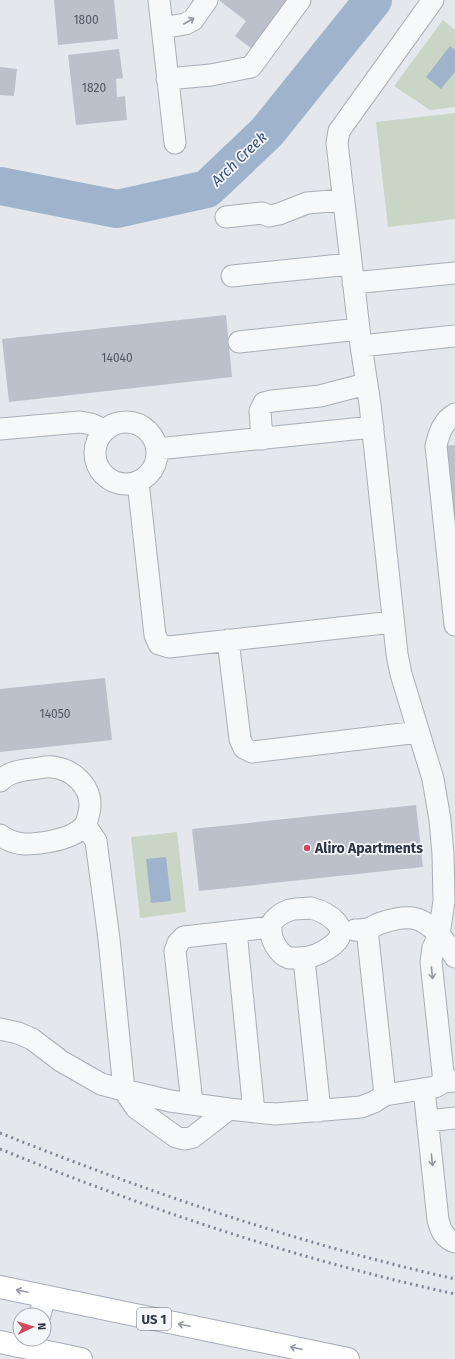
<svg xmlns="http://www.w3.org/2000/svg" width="455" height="1359" font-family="'Fira Sans',sans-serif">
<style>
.green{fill:#c9d6c5}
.water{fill:#9fb4cc}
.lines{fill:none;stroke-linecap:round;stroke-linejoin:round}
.river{stroke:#9fb4cc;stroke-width:38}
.building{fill:#bbc0ca}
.minor-casing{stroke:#a9aeb7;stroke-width:23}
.major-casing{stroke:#a3abb8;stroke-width:24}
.minor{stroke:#f7f8fa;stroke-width:21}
.major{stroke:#fff;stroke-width:22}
.rail{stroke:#7d8696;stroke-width:3;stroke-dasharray:2 4;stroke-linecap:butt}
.oneway{stroke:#9196a0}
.oneway2{stroke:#959aa2}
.poi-dot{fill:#d1495b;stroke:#f4f6f9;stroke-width:1.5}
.labels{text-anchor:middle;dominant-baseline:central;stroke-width:3.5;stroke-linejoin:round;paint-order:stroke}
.number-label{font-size:12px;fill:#4f5766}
.shield{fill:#f4f6f9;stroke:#676e7b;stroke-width:1}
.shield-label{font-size:13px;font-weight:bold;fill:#2b3445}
.poi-label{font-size:14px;font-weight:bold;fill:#2b3445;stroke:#f4f6f9;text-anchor:start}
.water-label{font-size:15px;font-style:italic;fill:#34527a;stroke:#f4f6f9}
</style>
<rect width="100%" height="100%" fill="#e4e7ec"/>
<path class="green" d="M443 20 455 30V107L430 110 394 86Z
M455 113V219L388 227 376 122Z
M177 832 186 912 140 918 131 837Z"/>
<path class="water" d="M450 46 455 50V72L441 89 426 77Z
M166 857 171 901 151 903 146 859Z"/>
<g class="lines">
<path class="river" d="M0 186 117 209 207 189 267 132 373 0"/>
</g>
<path class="building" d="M54 0H114L118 39 58 45Z
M220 0H295L256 52 235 36 246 21 220 1Z
M119 49 123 78 116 79 117 97 125 96 127 120 76 125 68 55Z
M0 67 17 69 14 96 0 95Z
M226 315 232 377 9 402 2 339Z
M455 445V539L444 446Z
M105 678 112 740 0 752V689Z
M416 805 423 867 199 891 192 829Z"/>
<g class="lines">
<defs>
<path id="minor" d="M159 0 175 143
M433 0 339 131 337 143 361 346 370 404 397 654 401 674 433 779 440 820 443 854 444 901 439 935 433 948 431 962 444 1082
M162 28 185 24 193 20 207 0
M167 79 211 75 251 67 300 0
M226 217 262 213 269 216 279 214 307 203 343 200
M232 276 350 264
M353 283 455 273
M239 342 359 329
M361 346 455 336
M455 414C443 421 439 433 436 446L455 625
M95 453a31 31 0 1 1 62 0a31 31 0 1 1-62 0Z
M0 429 80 422 91 424 104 430
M262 439 260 411 264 403 272 401 320 396 366 384
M157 449 373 427
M138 482 155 635 159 644 169 647 393 622
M228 640 240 739 244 748 252 752 419 732
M0 781C9 772 19 771 31 769 37 769 45 766 52 767 73 769 91 786 90 807 89 813 88 820 85 825 77 835 59 840 47 842 29 845 15 846 0 835
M85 825 96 841 109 939 124 1090 170 1101 229 1109 275 1114 361 1107 374 1102 385 1095 435 1087 444 1082 455 1081
M311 908C326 912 353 927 334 944 322 954 310 959 295 958 293 958 291 958 289 958 278 954 270 939 271 928 271 920 280 914 287 911 293 908 303 909 311 908Z
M367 929 385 1095
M355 930C359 930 363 930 367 929 372 928 377 924 381 923 390 920 403 917 412 918 430 920 447 943 455 957
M236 931 254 1112
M304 959 320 1111
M0 1029 18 1033 32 1039 61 1061 101 1084 124 1090 136 1108 176 1137 185 1139 193 1137 229 1109
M424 1089 438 1220C441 1231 444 1238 455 1242
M192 1103 175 951 178 943 184 937 271 927
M428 1121 455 1118
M40 1315 45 1296"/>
<path id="major" d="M0 1287 348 1359
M0 1342 81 1359"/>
</defs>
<use href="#minor" class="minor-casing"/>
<use href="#major" class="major-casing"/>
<use href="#minor" class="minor"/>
<use href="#major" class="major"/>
<path class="rail" d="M0 1133C148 1192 299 1244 455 1279
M0 1149C147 1209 299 1260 455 1294"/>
</g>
<defs><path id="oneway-shaft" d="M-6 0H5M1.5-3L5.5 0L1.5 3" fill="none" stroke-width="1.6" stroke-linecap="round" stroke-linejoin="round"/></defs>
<g class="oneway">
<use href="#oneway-shaft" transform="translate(189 21) rotate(-30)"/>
<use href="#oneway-shaft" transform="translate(432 973) rotate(84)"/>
<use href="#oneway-shaft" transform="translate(432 1160) rotate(84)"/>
</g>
<g class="oneway2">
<use href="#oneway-shaft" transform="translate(22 1291) rotate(-168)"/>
<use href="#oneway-shaft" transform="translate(184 1325) rotate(-168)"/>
<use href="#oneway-shaft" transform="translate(296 1348) rotate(-168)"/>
</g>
<circle class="poi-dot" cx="307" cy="848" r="4"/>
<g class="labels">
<g class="number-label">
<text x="86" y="20">1800</text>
<text x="94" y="88">1820</text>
<text x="117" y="358">14040</text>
<text x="55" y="714">14050</text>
</g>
<rect class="shield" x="137" y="1308" width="34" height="22" rx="3"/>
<g class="shield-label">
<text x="154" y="1319">US 1</text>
</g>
<g class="poi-label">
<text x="315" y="848">Aliro Apartments</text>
</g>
<g class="water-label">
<text transform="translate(239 159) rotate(-44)">Arch Creek</text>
</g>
</g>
<g transform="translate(32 1327) rotate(86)"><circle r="19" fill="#f4f6f9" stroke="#a4a8b1"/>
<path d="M0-3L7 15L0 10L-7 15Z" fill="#d1495b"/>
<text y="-6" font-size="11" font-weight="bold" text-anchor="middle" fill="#2b3445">N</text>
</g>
</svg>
